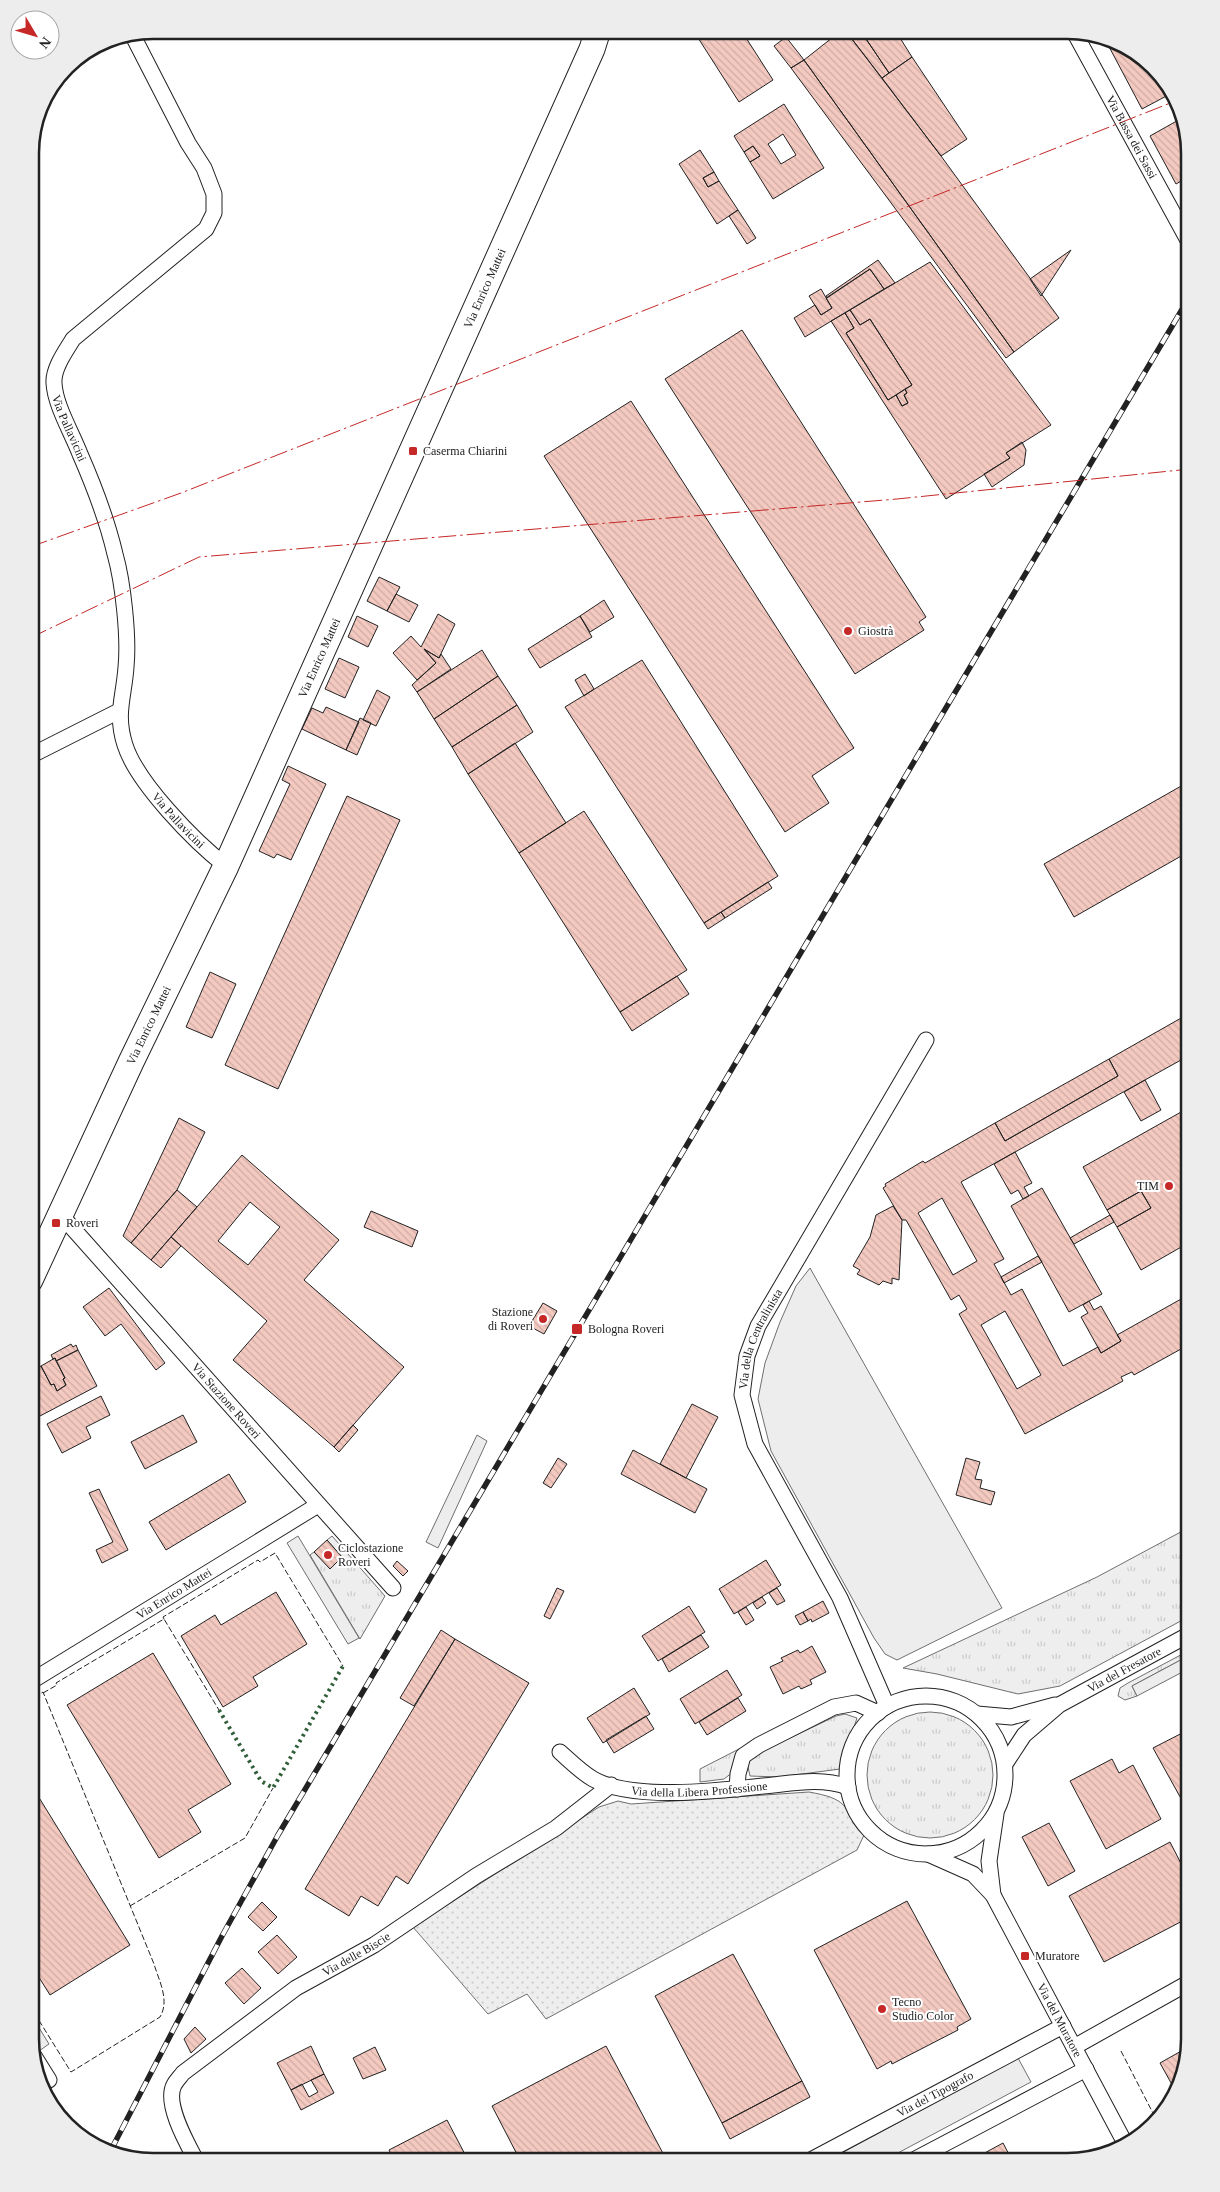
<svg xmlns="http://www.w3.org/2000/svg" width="1220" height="2192" font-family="Georgia,serif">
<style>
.grass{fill:url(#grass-tufts);stroke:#6f6f6f}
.park{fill:url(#park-dots);stroke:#6f6f6f}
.parking{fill:#ededed;stroke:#6f6f6f}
.building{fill:url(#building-back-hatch);stroke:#222;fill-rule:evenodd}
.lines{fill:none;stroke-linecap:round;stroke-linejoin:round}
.street-casing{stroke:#222;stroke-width:17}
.primary-casing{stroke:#222;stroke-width:27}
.street{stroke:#fff;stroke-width:15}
.primary{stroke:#fff;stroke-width:25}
.rail-casing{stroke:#222;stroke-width:5.5}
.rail{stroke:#fff;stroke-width:4;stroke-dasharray:11;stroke-linecap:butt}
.hedge{stroke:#2f5e38;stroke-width:4;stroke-dasharray:2.5 4;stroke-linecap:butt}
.fence{stroke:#222;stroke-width:1;stroke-dasharray:6 2.5;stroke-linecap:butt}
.power{stroke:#c62828;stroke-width:1;stroke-dasharray:18 4 2.5 4;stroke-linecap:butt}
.poi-dot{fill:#c62828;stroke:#fff;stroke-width:2}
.labels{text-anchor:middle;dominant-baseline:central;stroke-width:4;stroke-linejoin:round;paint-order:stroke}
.street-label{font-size:12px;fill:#222;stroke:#fff}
.poi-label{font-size:12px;fill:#222;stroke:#fff;text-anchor:start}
.rim{fill:none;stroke:#222;stroke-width:2.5}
</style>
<defs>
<pattern id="grass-tufts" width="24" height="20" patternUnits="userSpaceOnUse" patternTransform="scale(1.25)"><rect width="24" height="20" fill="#eee"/><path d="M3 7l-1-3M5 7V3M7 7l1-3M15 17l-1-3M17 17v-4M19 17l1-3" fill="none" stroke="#ccc"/></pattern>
<pattern id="park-dots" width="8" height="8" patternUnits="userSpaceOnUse" patternTransform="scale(1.25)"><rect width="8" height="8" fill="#eee"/><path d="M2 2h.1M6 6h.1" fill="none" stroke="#ccc" stroke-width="1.8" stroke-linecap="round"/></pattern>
<pattern id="building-back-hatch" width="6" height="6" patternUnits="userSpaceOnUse" patternTransform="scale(1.25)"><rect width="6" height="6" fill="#f3c9c0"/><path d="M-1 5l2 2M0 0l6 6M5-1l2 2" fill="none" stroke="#d0aca5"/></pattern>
</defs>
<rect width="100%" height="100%" fill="#fff"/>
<path class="grass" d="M1190 1527V1616L1060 1686 1018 1694 937 1674 903 1668 1097 1577Z
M332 1536 385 1596 360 1639 310 1555 314 1552 330 1568 342 1557 327 1540Z
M1190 1650V1655L1132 1686 1137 1696 1125 1700 1118 1696 1120 1688 1128 1683Z
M867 1775a63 63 0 1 1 126 0a63 63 0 1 1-126 0Z
M845 1714 857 1718 840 1769 779 1777 750 1776 748 1767V1758L836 1716Z
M739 1749 734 1760 733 1772 724 1779 700 1782V1769Z"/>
<path class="park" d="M809 1792C848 1799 843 1805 864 1835L857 1850 546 2019 527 1994 488 2014 413 1927 599 1807 618 1801 631 1804Z"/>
<path class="parking" d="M810 1268 1002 1608 897 1660 885 1654 874 1638 771 1451 758 1399 765 1363 780 1322 796 1286Z
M477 1435 487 1441 438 1548 426 1542Z
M298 1536 359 1638 348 1644 287 1543Z
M1190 1655V1668L1137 1696 1132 1686Z
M30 2013 49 2044 39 2051 30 2037Z
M1018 2058 1031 2082 881 2162H825Z"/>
<path class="building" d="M693 30H741L773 80 739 102Z
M842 30H845L941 156 1059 318 1014 352 804 60Z
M853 30H860L889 73 882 78 848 34Z
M860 30H895L912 57 889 73Z
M786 37 804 60 791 68 774 46Z
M1106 41 1136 51 1172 93 1142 109Z
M912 57 967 139 941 156 882 78Z
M804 60 1014 352 1006 358 791 68Z
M784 104 824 168 773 199 750 162 760 156 753 146 744 152 734 136ZM783 134 796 155 781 164 768 144Z
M1182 118 1190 153V176L1176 184 1150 136Z
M753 146 760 156 750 162 744 152Z
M700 150 714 172 703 178 708 187 719 181 738 210 717 224 679 164Z
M714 172 719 181 708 187 703 178Z
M738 210 756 238 747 244 729 216Z
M1071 250 1041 296 1030 279Z
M878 260 895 283 884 289 870 269 827 298 826 296Z
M930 262 1051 425 1006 453 1010 458 946 499 831 321 845 313 854 328 846 333 888 400 896 395 902 406 908 403 904 395 907 393 905 389 912 385 870 319 860 325 850 310Z
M870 269 884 289 805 337 794 318 815 305 821 315 832 308 826 298Z
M821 289 832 308 821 315 809 296Z
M850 310 860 325 870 319 912 385 888 400 846 333 854 328 845 313Z
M742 330 926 617 919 622 924 630 855 674 665 379Z
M905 389 907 393 904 395 908 403 902 406 896 395Z
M631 401 854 748 812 776 829 803 785 832 544 456Z
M1022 442 1026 450 1024 465 992 487 984 474 1010 458 1006 453Z
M379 577 400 587 387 611 367 601Z
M396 594 418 605 409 622 387 611Z
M604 600 614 617 590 632 580 616Z
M438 614 455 624 439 658 424 649 436 663 417 680 393 653 411 636 421 647Z
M357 616 378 626 368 647 348 637Z
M580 616 592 637 540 668 528 649Z
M424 649 439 658 441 654 451 669 417 692 412 685 436 663Z
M482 650 498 676 434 719 417 692Z
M339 658 359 667 345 698 325 689Z
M642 660 778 876 704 923 565 707Z
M585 674 594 689 584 696 575 680Z
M498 676 517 705 452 747 434 719Z
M377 690 390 697 376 726 363 720Z
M517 705 533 732 468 774 452 747Z
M326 707 359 722 346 750 302 729 312 708 323 713Z
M360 718 371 723 357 755 346 750Z
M515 743 566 823 519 853 468 774Z
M288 766 326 784 291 860 277 854 274 858 259 851 290 784 282 780Z
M1190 781V851L1074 917 1044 864Z
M347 796 400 820 278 1089 225 1065Z
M584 811 687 970 620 1012 519 853Z
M768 882 772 888 725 918 721 912Z
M721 912 725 918 708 929 704 923Z
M210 972 236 984 212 1038 186 1027Z
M677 976 689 994 632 1031 620 1012Z
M1190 1013V1055L961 1182 1004 1259 994 1264 1011 1295 1022 1289 1063 1366 1098 1347 1101 1353 1121 1341 1117 1335 1190 1294V1344L1134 1375 1132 1372 1121 1377 1123 1381 1025 1434 959 1314 967 1309 959 1295 951 1300 906 1220H902L883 1188 886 1186 885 1184 923 1161 925 1163 995 1123 1005 1141 1118 1076 1109 1059ZM942 1198 977 1261 953 1275 918 1213ZM1005 1311 1041 1375 1017 1389 981 1325Z
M1109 1059 1118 1076 1005 1141 995 1123Z
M1145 1080 1161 1110 1141 1121 1124 1092Z
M1190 1107V1242L1141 1270 1117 1227 1151 1208 1141 1191 1107 1210 1083 1167Z
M179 1118 205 1132 177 1190 131 1243 123 1236Z
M1015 1152 1032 1183 1024 1187 1029 1196 1023 1199 1018 1190 1011 1194 994 1164Z
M242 1155 339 1240 304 1280 404 1367 334 1447 233 1360 267 1321 171 1237ZM250 1202 280 1227 248 1265 218 1241Z
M1042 1188 1102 1294 1069 1312 1011 1206Z
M177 1190 197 1207 151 1260 131 1243Z
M1141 1191 1151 1208 1117 1227 1107 1210Z
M893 1206 902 1220 899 1280 892 1278V1284L883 1281 879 1285 857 1274 860 1270 853 1266 870 1237 876 1215Z
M371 1211 418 1231 412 1247 364 1227Z
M1110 1215 1114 1222 1074 1244 1070 1238Z
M171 1237 181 1246 161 1268 151 1260Z
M1038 1256 1042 1262 1004 1283 1001 1277Z
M109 1288 165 1363 156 1370 121 1324 105 1336 83 1307Z
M1089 1301 1094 1310 1101 1306 1121 1341 1101 1353 1081 1317 1088 1313 1083 1305Z
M543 1303 557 1311 544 1334 529 1326Z
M71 1344 73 1347 76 1345 78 1350 56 1361 55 1358 53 1359 51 1355Z
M78 1350 97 1386 40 1416 33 1404 30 1406V1371L41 1366 51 1385 54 1384 57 1391 66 1385 63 1379 65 1378 56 1361Z
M55 1358 65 1378 63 1379 66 1385 57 1391 54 1384 51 1385 41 1366Z
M101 1396 110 1415 86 1427 91 1438 62 1453 47 1424Z
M692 1404 718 1417 686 1478 660 1464Z
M183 1415 197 1442 145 1469 131 1442Z
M353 1425 358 1430 339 1452 334 1447Z
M633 1450 707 1489 695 1513 621 1474Z
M558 1458 567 1464 551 1488 543 1483Z
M966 1458 980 1462 975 1479 982 1480 980 1488 995 1492 991 1505 956 1495Z
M229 1474 246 1502 166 1550 149 1522Z
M99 1489 128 1550 102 1563 96 1550 113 1542 89 1493Z
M327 1540 342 1557 330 1569 314 1552Z
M766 1560 781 1585 734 1614 719 1589Z
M397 1561 408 1571 403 1576 393 1566Z
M557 1588 564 1591 550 1619 544 1616Z
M777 1588 785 1601 777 1605 769 1593Z
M276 1592 307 1644 253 1677 258 1686 223 1707 181 1636 215 1615 221 1625Z
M762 1597 766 1603 757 1609 753 1603Z
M823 1601 829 1613 812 1622 811 1619 808 1621 803 1612Z
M689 1606 705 1632 658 1661 642 1636Z
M746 1607 754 1620 746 1625 738 1612Z
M803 1612 808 1621 800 1625 795 1616Z
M441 1630 455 1639 414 1706 400 1698Z
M701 1635 709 1647 669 1672 662 1659Z
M455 1639 529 1683 408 1884 396 1876 378 1906 361 1896 349 1916 305 1889Z
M812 1646 826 1672 810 1680 812 1684 801 1689 799 1686 783 1694 770 1667 783 1661 781 1658 798 1650 800 1653Z
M153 1653 231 1784 188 1810 201 1832 159 1858 67 1705Z
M727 1670 742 1695 695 1724 680 1699Z
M634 1688 650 1714 603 1743 587 1718Z
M738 1698 746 1711 707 1735 699 1722Z
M646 1716 654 1729 614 1753 606 1740Z
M1190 1729V1801L1184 1804 1153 1748Z
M1112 1759 1119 1773 1133 1765 1161 1819 1106 1849 1070 1781Z
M30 1783 130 1945 50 1995 30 1963Z
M1049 1823 1075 1871 1048 1886 1022 1837Z
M1170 1842 1190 1881V1917L1104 1962 1069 1896Z
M907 1901 971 2019 957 2027 958 2030 892 2064 891 2061 877 2069 814 1950Z
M262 1902 277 1917 263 1931 248 1917Z
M277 1935 297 1957 278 1974 258 1952Z
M733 1954 802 2081 722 2123 655 1996Z
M242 1968 261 1988 244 2004 225 1983Z
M195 2027 206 2039 191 2053 184 2039Z
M311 2046 324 2074 291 2090 277 2063Z
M606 2046 666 2159 661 2162H521L492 2106Z
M375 2047 386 2070 363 2079 353 2058Z
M1183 2050 1185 2055 1175 2090 1160 2063Z
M324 2074 334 2093 301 2110 291 2090 302 2084 309 2097 318 2092 311 2080Z
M802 2081 810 2097 730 2139 722 2123Z
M447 2120 469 2162H395L389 2150Z
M1003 2143 1013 2162H968Z"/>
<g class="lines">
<defs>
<g id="street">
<path id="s1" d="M1073 30 1190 244"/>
<path id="s2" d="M132 34 188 143 204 168 214 194V213L206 229 73 339C66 351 53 368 54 383 55 405 72 433 80 454 94 486 107 520 115 554 123 582 129 637 126 667 124 697 115 714 125 745 137 783 195 842 226 866"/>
<path d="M30 756 119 711"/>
<path id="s3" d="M60 1214 393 1588"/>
<path id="s4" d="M30 1682 318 1505"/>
<circle cx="926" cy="1775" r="79"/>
<path id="s5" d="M887 1706 840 1598 755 1444 742 1395 747 1356 758 1326 926 1040"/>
<path d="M977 1714 1011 1717 1055 1705"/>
<path id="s6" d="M560 1752C570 1761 581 1772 593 1779 634 1802 726 1790 773 1785 799 1782 823 1778 848 1787"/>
<path id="s7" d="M1005 1764 1024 1735 1059 1705 1190 1634"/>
<path d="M737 1789 738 1774 743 1756 759 1745 834 1707 856 1703 878 1713"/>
<path id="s8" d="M928 1854 973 1874 993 1895 1126 2145"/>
<path d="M993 1895 989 1861 996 1814"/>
<path d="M1074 2047 1190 1982"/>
<path d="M34 2056 49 2080"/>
<path id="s9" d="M197 2162C188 2145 164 2104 174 2085 176 2081 180 2077 183 2073L296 1988 374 1945 476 1876 556 1828 611 1785"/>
<path id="s10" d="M807 2162 1063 2026"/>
<path d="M910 2162 1086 2069"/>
</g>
<g id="primary">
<path id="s11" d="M30 1280 131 1062 226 866 592 49 598 30"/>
</g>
</defs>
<use href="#street" class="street-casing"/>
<use href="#primary" class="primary-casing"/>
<use href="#street" class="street"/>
<use href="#primary" class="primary"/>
<defs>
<path id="rail" d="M111 2150 222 1936 278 1835 1190 296"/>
</defs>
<use href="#rail" class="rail-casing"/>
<use href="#rail" class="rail"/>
<path class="hedge" d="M219 1710 261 1781 273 1788 343 1666"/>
<path class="fence" d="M164 1619 163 1617 258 1560 260 1562 275 1553 343 1666
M43 1693 57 1685 56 1683 164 1619 219 1710
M130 1906 245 1838 273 1788
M30 2006 71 2072 160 2017C170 2000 159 1981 154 1964L43 1692 30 1700
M1121 2051 1156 2119
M42 2092 44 2095"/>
<path class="power" d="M30 547 181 493 1178 100
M30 638 199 557 897 499 1190 469"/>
</g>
<g class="poi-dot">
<rect x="408" y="446" width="10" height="10" rx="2.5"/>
<circle cx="848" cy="631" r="5"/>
<circle cx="1169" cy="1186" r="5"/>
<rect x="51" y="1218" width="10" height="10" rx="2.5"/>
<circle cx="543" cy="1319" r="5"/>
<rect x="571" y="1323" width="12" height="12" rx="2.5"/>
<circle cx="328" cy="1555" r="5"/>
<rect x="1020" y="1951" width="10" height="10" rx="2.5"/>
<circle cx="882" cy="2009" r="5"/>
</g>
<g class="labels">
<g class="street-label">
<text stroke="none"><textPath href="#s1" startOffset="122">Via Bassa dei Sassi</textPath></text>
<text stroke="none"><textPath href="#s11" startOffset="1091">Via Enrico Mattei</textPath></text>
<text stroke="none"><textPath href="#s2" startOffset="486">Via Pallavicini</textPath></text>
<text stroke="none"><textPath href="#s11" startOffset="686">Via Enrico Mattei</textPath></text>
<text stroke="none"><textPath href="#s2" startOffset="906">Via Pallavicini</textPath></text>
<text stroke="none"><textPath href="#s11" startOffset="281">Via Enrico Mattei</textPath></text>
<text stroke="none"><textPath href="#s5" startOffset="404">Via della Centralinista</textPath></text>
<text stroke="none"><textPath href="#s3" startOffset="250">Via Stazione Roveri</textPath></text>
<text stroke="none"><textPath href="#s4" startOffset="169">Via Enrico Mattei</textPath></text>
<text stroke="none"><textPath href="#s7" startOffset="155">Via del Fresatore</textPath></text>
<text stroke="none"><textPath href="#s6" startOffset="151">Via della Libera Professione</textPath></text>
<text stroke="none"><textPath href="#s9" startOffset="308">Via delle Biscie</textPath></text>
<text stroke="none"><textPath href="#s8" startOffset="220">Via del Muratore</textPath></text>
<text stroke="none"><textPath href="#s10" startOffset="145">Via del Tipografo</textPath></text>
</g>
<g class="poi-label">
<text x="423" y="451">Caserma Chiarini</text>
<text x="858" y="631">Giostrà</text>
<text x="1159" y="1186" text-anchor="end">TIM</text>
<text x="66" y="1223">Roveri</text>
<text x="533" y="1312" text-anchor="end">Stazione<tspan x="533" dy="14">di Roveri</tspan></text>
<text x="588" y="1329">Bologna Roveri</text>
<text x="338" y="1548">Ciclostazione<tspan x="338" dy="14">Roveri</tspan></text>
<text x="1035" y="1956">Muratore</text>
<text x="892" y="2002">Tecno<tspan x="892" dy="14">Studio Color</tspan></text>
</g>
</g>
<path d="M0 0H1220V2192H0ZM153 39H1067A114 114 0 0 1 1181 153V2039A114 114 0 0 1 1067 2153H153A114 114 0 0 1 39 2039V153A114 114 0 0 1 153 39Z" fill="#ededed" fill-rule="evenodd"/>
<path class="rim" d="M153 39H1067A114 114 0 0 1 1181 153V2039A114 114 0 0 1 1067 2153H153A114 114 0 0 1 39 2039V153A114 114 0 0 1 153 39Z"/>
<g transform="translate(35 35) rotate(128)"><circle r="24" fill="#ffffff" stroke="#a7a7a7"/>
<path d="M0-4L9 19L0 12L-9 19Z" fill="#c62828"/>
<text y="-8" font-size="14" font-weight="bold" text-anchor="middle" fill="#222222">N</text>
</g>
</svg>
